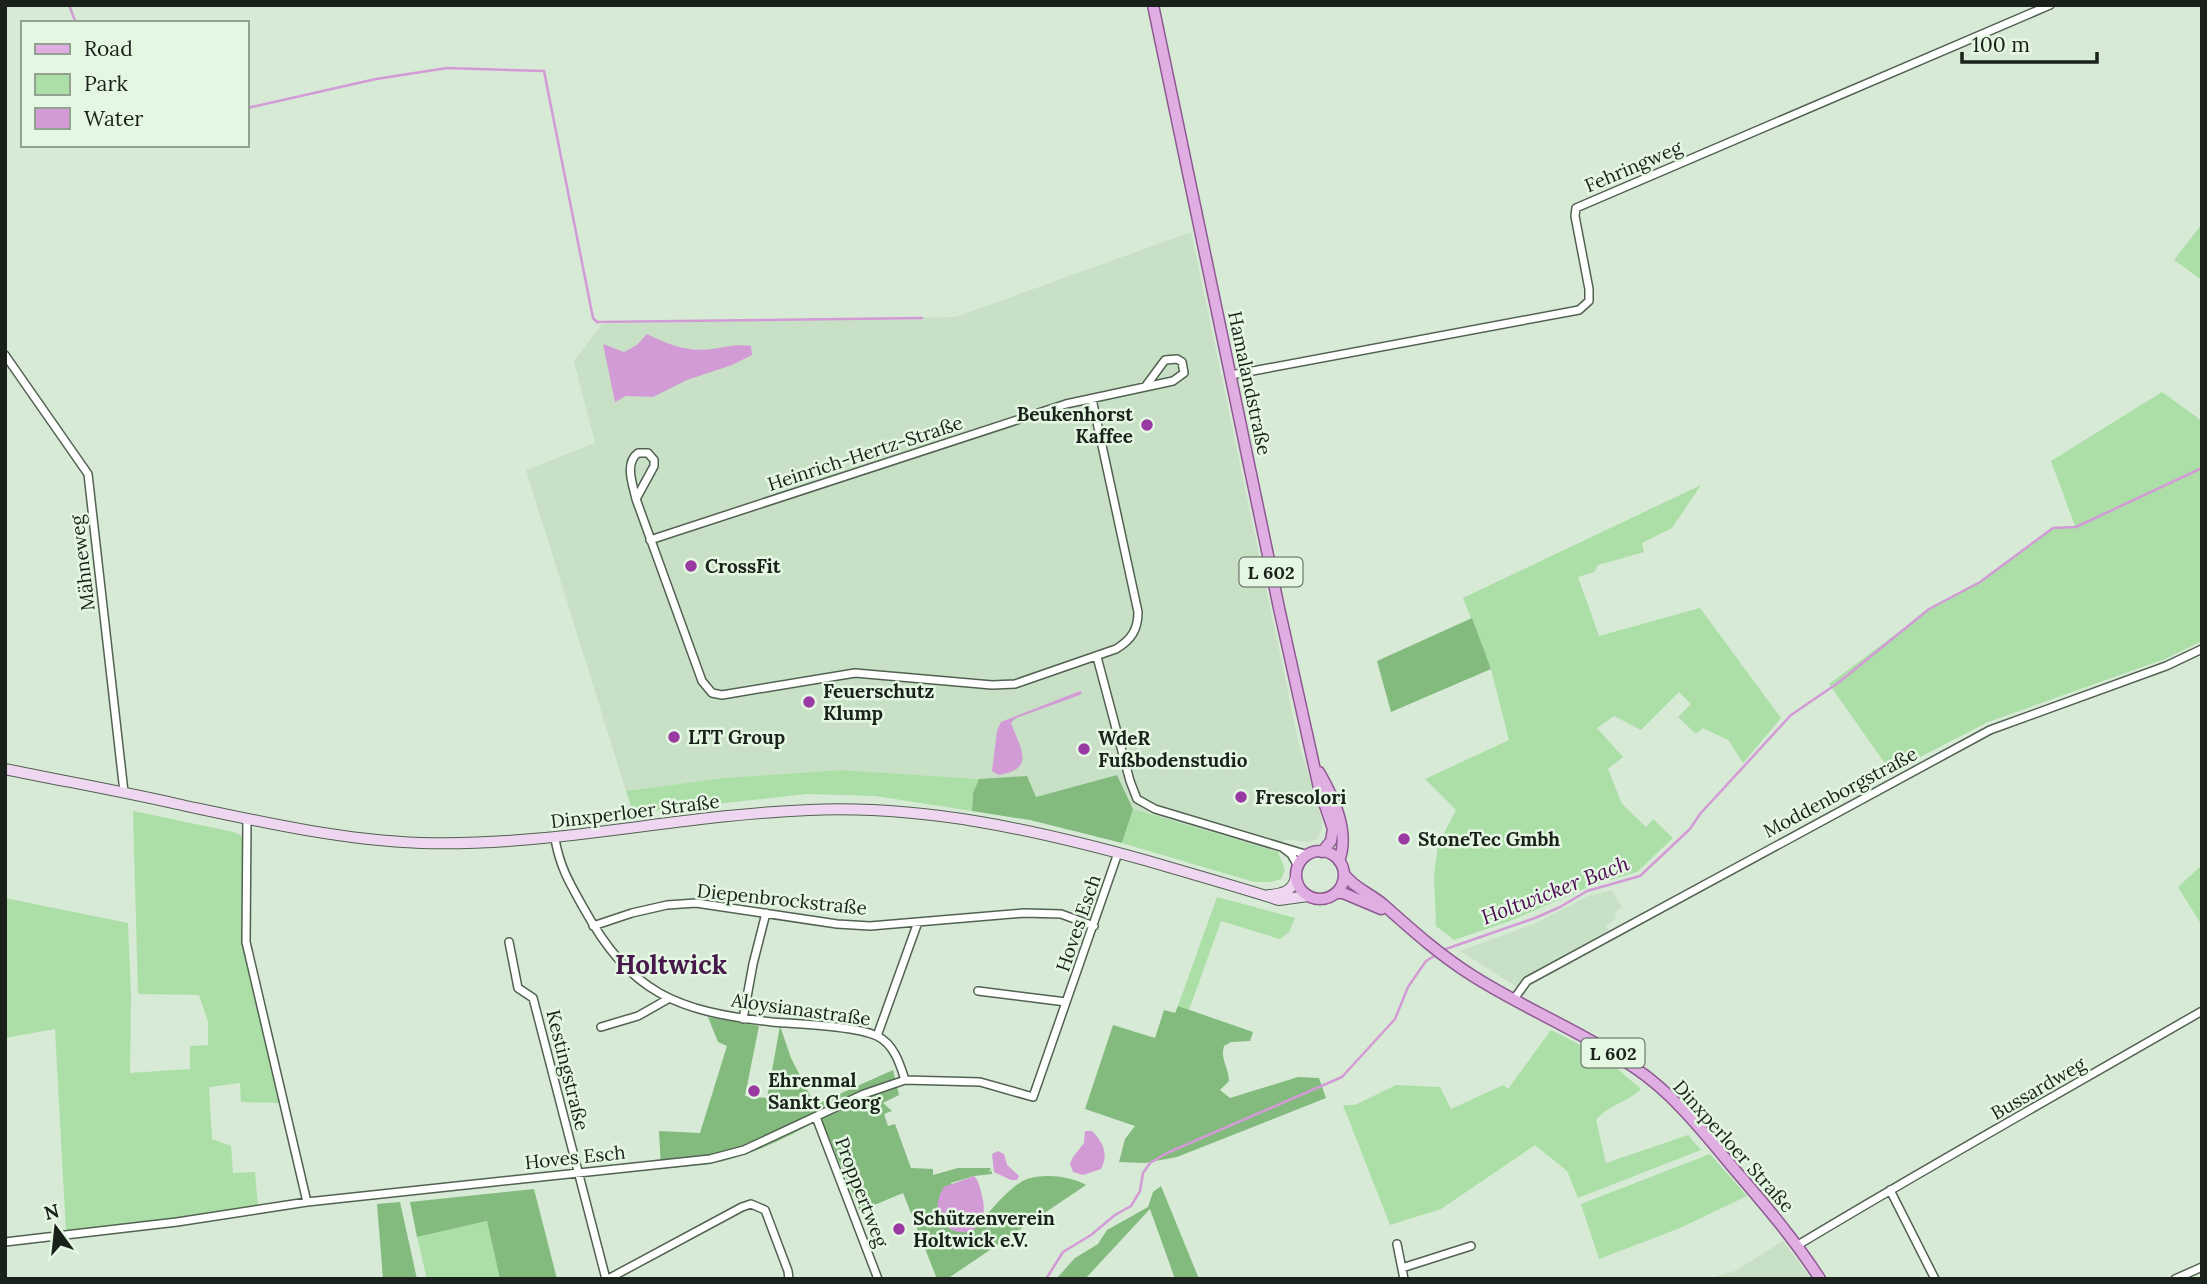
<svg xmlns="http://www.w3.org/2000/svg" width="2207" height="1284" font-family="Lora,serif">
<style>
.built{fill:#c8e0c6}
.green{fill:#abdfa7}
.forest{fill:#83bb7f}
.water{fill:#d39bd6}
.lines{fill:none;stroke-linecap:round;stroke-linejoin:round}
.stream{stroke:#d39bd6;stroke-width:2.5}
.street-casing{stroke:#526251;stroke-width:10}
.secondary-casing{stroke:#526251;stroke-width:12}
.primary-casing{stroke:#8d5a91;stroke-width:13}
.street{stroke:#fff;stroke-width:7}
.secondary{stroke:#efd6f1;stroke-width:10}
.primary{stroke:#e0aee3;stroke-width:10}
.poi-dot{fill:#9a39a1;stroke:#e4f7e2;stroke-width:2.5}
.labels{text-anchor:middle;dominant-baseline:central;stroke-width:5;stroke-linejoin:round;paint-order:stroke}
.shield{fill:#e4f7e2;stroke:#576156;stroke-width:2}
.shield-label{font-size:18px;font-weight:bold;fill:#1a211a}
.street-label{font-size:19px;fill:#1a211a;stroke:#e4f7e2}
.poi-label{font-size:19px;font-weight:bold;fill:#1a211a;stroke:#e4f7e2;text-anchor:start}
.water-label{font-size:21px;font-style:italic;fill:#4f0a54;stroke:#e4f7e2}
.district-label{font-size:26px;font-weight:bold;fill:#48194b;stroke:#e4f7e2}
</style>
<rect width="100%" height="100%" fill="#d7ead5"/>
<path class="built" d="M1191 232 1298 740 1322 821V829L1316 840 1308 842 1285 839 1278 852 1133 809 1117 775 1036 797 1026 776 979 779 841 770 724 778 626 791 526 470 595 443 574 361 602 324 956 317Z
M1612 890 1622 907 1614 913 1617 918 1606 925 1609 931 1525 978 1517 987 1460 951 1536 923 1588 896Z
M1783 1241 1811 1279H1708L1735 1271Z"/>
<path class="green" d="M2202 224V280L2174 260Z
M2162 392 2202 421V641L2165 659 1988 722 1891 772 1829 684 1931 608 1980 582 2053 528 2075 526 2051 461Z
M1701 485 1672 528 1642 543 1644 552 1598 565 1594 572 1578 577 1599 636 1700 608 1781 718 1743 763 1728 740 1703 728 1696 734 1678 717 1691 704 1679 692 1641 730 1614 716 1597 728 1623 757 1608 769 1622 804 1646 827 1653 819 1673 838 1637 872 1593 885 1510 921 1454 940 1436 926 1434 875 1438 845 1456 810 1425 779 1509 740 1491 669 1463 598Z
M841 770 979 779 973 793 972 811 875 796 807 794 633 813 626 791 724 778Z
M1133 809 1278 852 1285 870 1281 879 1271 882H1254L1122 843Z
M133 811 234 832 242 836 245 957 280 1103 241 1102 240 1083 209 1087 212 1139 231 1146 233 1173 255 1172 258 1207 66 1232 55 1029 5 1038V898L128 923 131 995 130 1073 190 1069V1046L208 1045V1022L199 995 138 994Z
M2202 865V926L2178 887Z
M1217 897 1295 918 1289 932 1280 939 1221 921 1189 1010 1178 1006Z
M1551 1030 1602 1056 1641 1089C1628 1102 1608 1105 1596 1120L1606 1163 1688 1135 1701 1150 1578 1198 1567 1171 1535 1145 1441 1209 1390 1225 1343 1105H1355L1396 1085 1440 1087 1451 1109 1503 1085 1508 1089Z
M1710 1154 1747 1196 1680 1228 1599 1259 1581 1204Z
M487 1221 500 1279H427L417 1237Z"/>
<path class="forest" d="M1472 618 1491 669 1391 712 1377 661Z
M1117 775 1133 809 1122 843 1030 820 972 811 973 793 979 779 1027 776 1036 797Z
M1178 1006 1253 1032 1250 1041 1231 1042 1224 1046C1220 1060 1229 1068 1229 1081L1220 1090 1230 1098 1298 1077 1319 1078 1326 1098 1177 1157 1145 1163 1119 1162 1125 1139 1135 1126 1085 1109 1113 1025 1155 1038 1164 1010 1175 1013Z
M708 1017 759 1026 745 1096 767 1098 780 1026 791 1058 815 1105 893 1070 899 1095 883 1103 892 1111 884 1114 888 1126 895 1124 911 1168 933 1169V1175L958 1168H991L989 1172 992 1171V1174L974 1176 951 1183 976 1228C987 1214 1011 1185 1027 1179 1043 1173 1072 1176 1086 1185L947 1279H937L903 1193 860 1211 821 1119C787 1137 749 1157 710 1164 694 1166 677 1167 661 1169L659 1131 700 1133 727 1046 718 1042Z
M1161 1186 1199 1279H1175L1150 1209 1085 1279H1056L1075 1258 1098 1244 1107 1230 1148 1207 1153 1192Z
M534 1189 557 1279H500L487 1221 417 1237 410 1202Z
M400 1202 417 1279H383L377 1204Z"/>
<path class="water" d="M647 334C668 345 688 352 712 349 729 347 733 344 751 346L752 355 732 365 687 380 653 397 626 396 615 402 603 344 624 352 637 345Z
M1080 691 1082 692 1080 695 1016 718 1011 723C1021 750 1036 769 998 775L992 771 997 731 1001 722Z
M1085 1131H1092C1103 1142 1109 1154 1101 1169L1083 1175 1073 1172 1070 1164 1073 1157 1084 1143Z
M998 1151 1004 1154 1007 1165 1019 1176 1017 1180H1011L994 1172 992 1154Z
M974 1176C979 1181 980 1188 982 1196 997 1254 914 1236 944 1187Z"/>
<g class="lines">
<path class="stream" d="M69 5 76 23
M247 108 376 79 447 68 544 71 593 318 597 322 922 318
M1443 950 1535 918 1560 907 1587 891 1640 876 1690 829 1700 814 1791 715 1838 683 1929 609 1980 582 2053 528 2076 527 2202 468
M1046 1279 1063 1252 1091 1235 1115 1215 1131 1206 1140 1191 1143 1173 1150 1163 1167 1153 1342 1077 1395 1019 1408 987 1426 961 1438 954"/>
<defs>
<path id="street" d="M5 355 88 474 124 792
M1231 375 1579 310 1589 301V289L1575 216 1576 208 2050 5
M636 499C633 485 624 463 638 453H648L654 460V466L636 499 702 681 712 693 722 695 855 673 992 685 1015 684 1116 649C1131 640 1138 630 1138 612L1092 399
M650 540 1066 404 1173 381 1184 373 1182 362 1177 359 1165 360 1145 387
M1097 657 1130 781 1137 799 1155 809 1308 855
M247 819 246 942 307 1202
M555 839C560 867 569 882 583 907 631 994 676 1011 772 1022 799 1024 855 1026 877 1036 894 1044 900 1064 905 1080
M1283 848 1291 854 1298 866
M593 926 632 913 667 905 696 903 837 924 870 926 1024 913 1061 914 1094 926
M509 942 518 988 533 998 606 1279
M978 991 1066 1002
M1514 999 1527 981 1990 730 2166 666 2202 649
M743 1019 753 964 766 913
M601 1027 638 1016 668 999
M877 1036 918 922
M816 1117 878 1279
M1890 1190 1935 1279
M5 1242 177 1222 307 1202 710 1159 744 1150 864 1094 905 1080 980 1082 1033 1097 1118 853
M1397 1244 1404 1279
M1798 1245C1931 1165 2067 1089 2202 1011
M1402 1268 1471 1246
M608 1279 742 1207 751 1204 765 1210 788 1271 789 1279
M2175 1279 2202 1267"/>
<path id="secondary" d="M5 769C63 781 120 791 177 804 257 821 339 840 421 843 553 847 678 815 809 810 925 805 1037 830 1148 861 1192 874 1235 886 1279 900L1308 896
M1269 895C1283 894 1293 891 1296 877"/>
<path id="primary" d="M1153 5 1279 608 1319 788 1333 829 1331 841 1322 852
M1319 772C1334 798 1350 832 1339 861
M1296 875a24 24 0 1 1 48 0a24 24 0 1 1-48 0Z
M1344 874C1355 889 1372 894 1385 906 1413 931 1441 956 1473 976 1525 1009 1583 1032 1635 1068 1674 1094 1705 1134 1735 1170 1765 1205 1795 1240 1820 1279
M1336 893H1343L1381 909"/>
</defs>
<use href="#street" class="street-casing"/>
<use href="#secondary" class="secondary-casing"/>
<use href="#primary" class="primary-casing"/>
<use href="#street" class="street"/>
<use href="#secondary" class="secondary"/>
<use href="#primary" class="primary"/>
</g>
<g class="poi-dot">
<circle cx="1147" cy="425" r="7"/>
<circle cx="691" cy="566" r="7"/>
<circle cx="809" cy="702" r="7"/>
<circle cx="674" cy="737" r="7"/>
<circle cx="1084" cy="749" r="7"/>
<circle cx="1241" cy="797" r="7"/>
<circle cx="1404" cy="839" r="7"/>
<circle cx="754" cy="1091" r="7"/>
<circle cx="899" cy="1229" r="7"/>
</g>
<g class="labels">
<g class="shield">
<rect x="1239.5" y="557.5" width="63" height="29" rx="5"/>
<rect x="1581.5" y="1038.5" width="63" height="29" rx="5"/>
</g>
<g class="shield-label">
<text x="1271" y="572">L 602</text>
<text x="1613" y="1053">L 602</text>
</g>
<g class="street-label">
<text transform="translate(1633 166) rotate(-23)">Fehringweg</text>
<text transform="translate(1250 383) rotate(78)">Hamalandstraße</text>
<text transform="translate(865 453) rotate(-18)">Heinrich-Hertz-Straße</text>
<text transform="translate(82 563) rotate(-97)">Mähneweg</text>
<text transform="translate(1840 792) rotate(-28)">Moddenborgstraße</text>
<text transform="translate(635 811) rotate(-7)">Dinxperloer Straße</text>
<text transform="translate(782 899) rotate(6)">Diepenbrockstraße</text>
<text transform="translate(1078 923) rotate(-71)">Hoves Esch</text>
<text transform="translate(801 1009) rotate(8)">Aloysianastraße</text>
<text transform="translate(568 1070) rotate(76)">Kestingstraße</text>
<text transform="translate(2038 1088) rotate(-30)">Bussardweg</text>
<text transform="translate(1734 1146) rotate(48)">Dinxperloer Straße</text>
<text transform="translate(575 1157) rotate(-6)">Hoves Esch</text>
<text transform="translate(862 1192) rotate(69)">Proppertweg</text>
</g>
<g class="poi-label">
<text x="1133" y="414" text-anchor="end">Beukenhorst<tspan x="1133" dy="22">Kaffee</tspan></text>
<text x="705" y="566">CrossFit</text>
<text x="823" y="691">Feuerschutz<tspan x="823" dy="22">Klump</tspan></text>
<text x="688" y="737">LTT Group</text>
<text x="1098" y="738">WdeR<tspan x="1098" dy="22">Fußbodenstudio</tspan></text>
<text x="1255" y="797">Frescolori</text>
<text x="1418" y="839">StoneTec Gmbh</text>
<text x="768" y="1080">Ehrenmal<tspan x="768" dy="22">Sankt Georg</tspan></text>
<text x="913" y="1218">Schützenverein<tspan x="913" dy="22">Holtwick e.V.</tspan></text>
</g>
<g class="water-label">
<text transform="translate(1555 890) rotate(-21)">Holtwicker Bach</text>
</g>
<g class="district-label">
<text x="671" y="964">Holtwick</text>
</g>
</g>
<rect width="2207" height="1284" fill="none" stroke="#1a211a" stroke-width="14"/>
<rect x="21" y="21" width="228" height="126" fill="#e4f7e2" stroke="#93a192" stroke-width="2"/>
<rect x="35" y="44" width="35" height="10" fill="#e0aee3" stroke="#93a192" stroke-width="2"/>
<text x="84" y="56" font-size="21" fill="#1a211a">Road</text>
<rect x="35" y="74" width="35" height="21" fill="#abdfa7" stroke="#93a192" stroke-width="2"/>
<text x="84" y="91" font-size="21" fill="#1a211a">Park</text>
<rect x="35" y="108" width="35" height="21" fill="#d39bd6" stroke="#93a192" stroke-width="2"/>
<text x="84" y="126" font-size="21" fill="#1a211a">Water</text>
<g transform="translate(56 1228) rotate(345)" stroke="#e4f7e2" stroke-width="5" paint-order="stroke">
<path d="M0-5L12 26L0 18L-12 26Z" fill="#1a211a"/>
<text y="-10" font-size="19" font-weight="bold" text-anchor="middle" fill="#1a211a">N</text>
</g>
<path d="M1962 52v10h135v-10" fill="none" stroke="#1a211a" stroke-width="3.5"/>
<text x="1972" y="52" font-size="21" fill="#1a211a" stroke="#e4f7e2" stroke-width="5" paint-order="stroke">100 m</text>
</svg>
